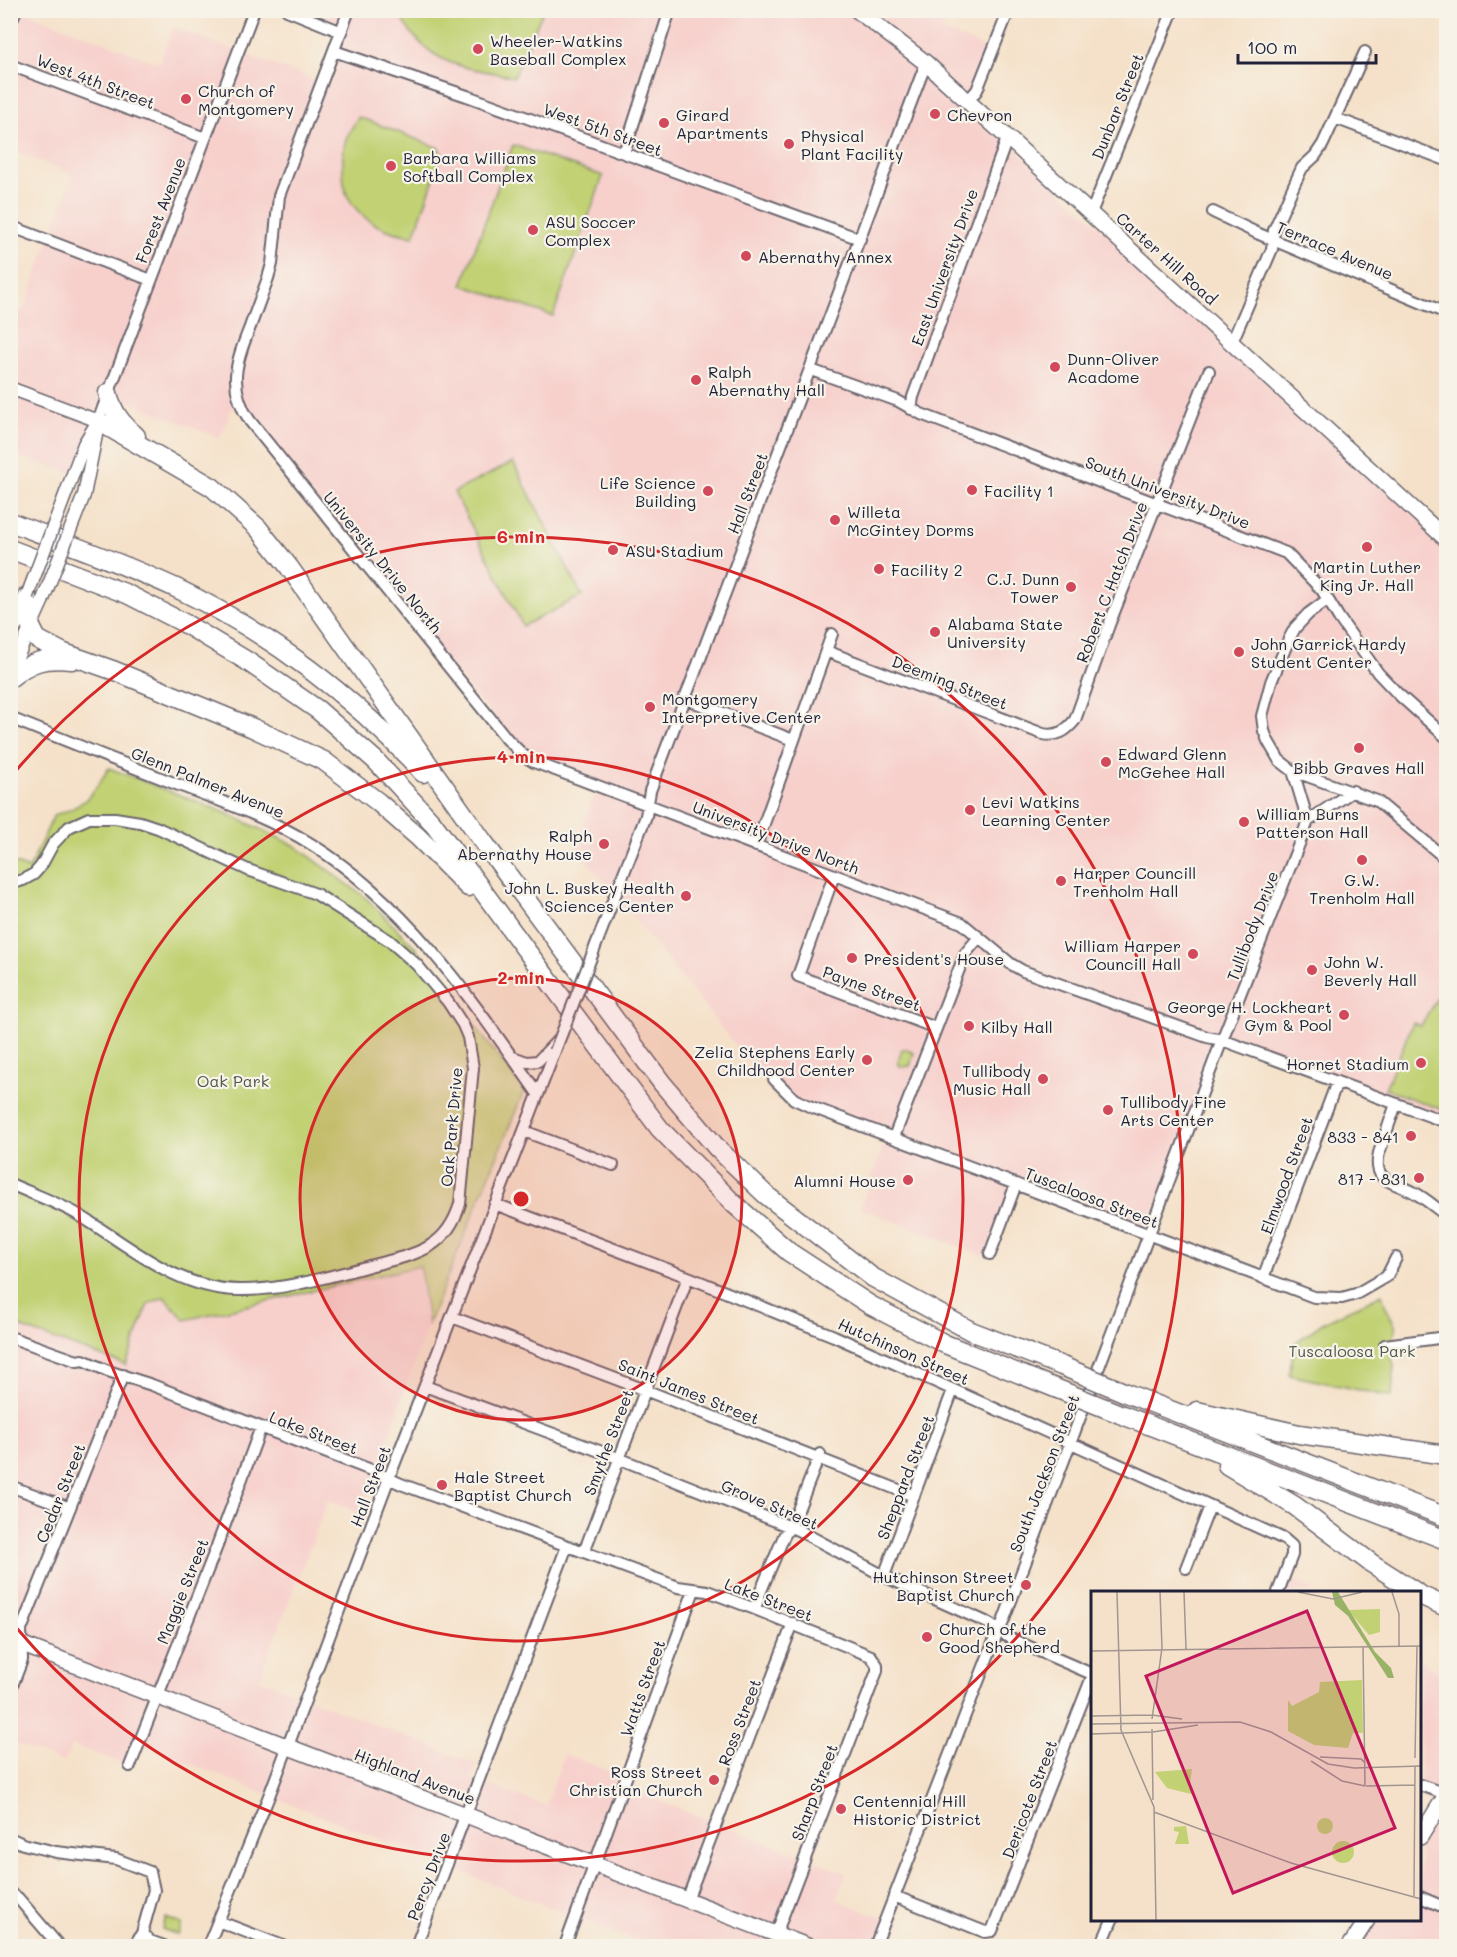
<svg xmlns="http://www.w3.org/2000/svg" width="1457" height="1957" font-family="Mali,sans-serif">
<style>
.built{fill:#f7d0cc}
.green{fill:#c1d173;stroke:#727a57;stroke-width:1.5}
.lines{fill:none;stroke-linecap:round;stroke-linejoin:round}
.minor-casing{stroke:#6c656d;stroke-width:14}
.tertiary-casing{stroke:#6c656d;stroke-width:15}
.secondary-casing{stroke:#6c656d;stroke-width:18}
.motorway-casing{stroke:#6c656d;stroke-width:21}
.minor{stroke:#fff;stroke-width:10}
.tertiary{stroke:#fff;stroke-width:12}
.secondary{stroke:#fff;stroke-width:15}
.motorway{stroke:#fff;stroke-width:18}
.minor-bridge-casing{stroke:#6c656d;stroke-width:14;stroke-linecap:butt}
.tertiary-bridge-casing{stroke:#6c656d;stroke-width:15;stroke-linecap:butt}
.motorway-bridge-casing{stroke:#6c656d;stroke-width:21;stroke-linecap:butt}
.minor-bridge{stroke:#fff;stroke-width:10}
.tertiary-bridge{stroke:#fff;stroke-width:12}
.motorway-bridge{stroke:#fff;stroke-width:18}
.ring{fill:none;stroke:#d62828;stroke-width:3}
.poi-dot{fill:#d1495b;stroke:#f7f3e8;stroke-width:2}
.labels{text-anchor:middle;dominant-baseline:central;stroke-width:4.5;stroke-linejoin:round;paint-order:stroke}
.poi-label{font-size:16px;fill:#22223b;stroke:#f7f3e8;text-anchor:start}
.street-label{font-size:16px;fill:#22223b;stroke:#f7f3e8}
.park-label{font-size:16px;fill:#52574c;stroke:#f7f3e8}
.inset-road{fill:none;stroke:#a19590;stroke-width:1.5}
.view{fill:#c2185b;fill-opacity:0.15;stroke:#c2185b;stroke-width:3}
.inset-edge{fill:none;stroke:#22223b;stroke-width:3}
.centre{fill:#d62828;stroke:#f7f3e8;stroke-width:3}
.ring-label{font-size:18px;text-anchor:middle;font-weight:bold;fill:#d62828;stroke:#f7f3e8;stroke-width:4.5;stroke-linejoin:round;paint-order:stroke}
</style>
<rect width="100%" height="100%" fill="#f7f3e8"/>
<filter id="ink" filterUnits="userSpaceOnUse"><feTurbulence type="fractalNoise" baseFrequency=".0167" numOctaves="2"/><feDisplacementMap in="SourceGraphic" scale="12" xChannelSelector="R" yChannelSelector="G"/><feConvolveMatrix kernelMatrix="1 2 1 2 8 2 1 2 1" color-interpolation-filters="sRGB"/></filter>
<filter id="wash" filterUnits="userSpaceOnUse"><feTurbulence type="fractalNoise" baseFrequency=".008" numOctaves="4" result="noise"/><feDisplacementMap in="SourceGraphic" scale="24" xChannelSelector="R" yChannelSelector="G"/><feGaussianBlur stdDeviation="1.35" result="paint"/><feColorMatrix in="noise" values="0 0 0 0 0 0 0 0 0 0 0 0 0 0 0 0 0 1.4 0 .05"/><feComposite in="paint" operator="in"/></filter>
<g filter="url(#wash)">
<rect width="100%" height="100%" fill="#f5e1c9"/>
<path class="built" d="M22 11 159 63 173 27 325 84 347 26 306 11H955L941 29 987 49 964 102 1446 545V1118L1219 1035 1147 1228 1015 1177 984 1256 860 1208 886 1139 778 1098 575 845 599 783 535 759 511 739 250 418 239 391 220 438 119 398 92 480 11 454 10 308 23 312 73 174 11 150V38Z
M421 1266 428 1324 361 1514 328 1500 259 1679 476 1764 472 1779 546 1806 564 1754 619 1775 616 1784 846 1873 837 1900 889 1920 880 1944 886 1946H648L133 1741 123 1764 72 1745 64 1763 11 1742 10 1324 126 1365 148 1304 164 1297 185 1320Z
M1288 1576 1315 1592H1282Z
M1420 1660 1446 1677V1946H1344L1361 1920H1420V1827L1440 1795 1420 1787Z"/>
<path class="green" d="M397 11H543L514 77C490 71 462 70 441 58 423 49 406 29 397 11Z
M359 117 439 148 442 155 414 236C388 233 361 222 348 197 343 188 343 175 343 165 342 144 347 134 359 117Z
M513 145 603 176 553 316 462 285Z
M513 462 582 596 523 626 454 492Z
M109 768 226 813 294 845 365 897 416 948 524 1091 428 1324 420 1266 185 1320 164 1297 148 1304 126 1365 11 1324V862L29 869 54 815C86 807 92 794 109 768Z
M1446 983V1111L1385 1089 1413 1023 1421 1026Z
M902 1049H905L914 1053 910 1066 902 1067 899 1065V1058Z
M1382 1294 1386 1307 1396 1327 1390 1352 1394 1366 1392 1397 1289 1375 1295 1343 1324 1322Z
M166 1918 182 1924 178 1935 162 1929Z"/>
</g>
<g filter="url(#ink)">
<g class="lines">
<defs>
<path id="minor" d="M287 10 342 32
M349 10 279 196 272 264 268 278C262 294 256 311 250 327 236 362 227 387 250 421L507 739 523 755 534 762 962 923 1011 964 1023 971 1207 1037 1222 1040 1446 1122
M10 24 16 10
M334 51 467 96 860 239
M10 65 205 138
M968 101 977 90 1009 10
M1335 118 1446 160
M624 153 670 10
M1213 212 1259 234 1446 313
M1091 213 1173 10
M10 226 151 280
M1232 342 1272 249 1274 230 1294 185 1302 168 1315 156 1323 144 1365 52
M811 370 898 401 921 414 1286 553 1322 590 1339 618 1378 673 1397 693 1446 737
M911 409 913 397 1008 136
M98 421 254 10
M826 651 1043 734C1057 737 1066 731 1075 720L1109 625 1209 371
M684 698 793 740
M10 718C64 740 117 761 171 782 218 800 268 817 311 844 408 904 474 1003 538 1094
M1293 771 1377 801 1446 859
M1308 821 1293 771 1279 760 1268 741 1264 731 1262 716 1271 682 1289 639 1295 628 1308 614 1327 600
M756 846 832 634
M834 875 798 976 936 1028
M10 884 23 880 34 874 41 866 53 844 69 827 89 818H115L140 822 158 828 248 870 316 894 390 941 417 965 448 1002 463 1025 468 1037 473 1068 460 1204C446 1250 415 1254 373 1265 331 1276 283 1291 239 1290 175 1289 129 1245 77 1214 56 1202 33 1194 10 1184
M616 893 646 816 650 791 926 63
M513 1057 527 1062 538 1061 555 1043
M774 1079 794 1099 809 1106 1314 1297 1342 1298 1356 1294 1387 1276 1396 1258
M1396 1104 1379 1153C1372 1184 1395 1181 1415 1193 1426 1199 1436 1208 1446 1215
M524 1131 613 1165
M894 1137 965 954 979 937
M495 1204 688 1277 834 1336 1284 1539 1292 1546V1555L1278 1592
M990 1254 1016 1184
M1263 1278 1337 1082
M452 1317 645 1390 914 1496
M10 1337 77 1361 83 1360 108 1371 152 1385 371 1470 401 1484 678 1587 707 1591 755 1609 871 1656 877 1665V1671L776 1934
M1385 1345 1446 1337
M425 1386 618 1458 798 1530 884 1576 988 1623 1011 1639 1092 1674
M10 1486 70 1508
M584 1552 688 1277
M1186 1568 1210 1506
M884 1576 953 1390
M755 1609 760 1593 784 1536 794 1520 820 1454
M10 1691 22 1660 21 1630 123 1375
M130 1766 217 1546 261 1427
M1420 1785 1446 1794
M10 1838 23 1844 56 1852 116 1859 150 1872 154 1890 142 1933 134 1946
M10 1893 18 1898 59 1946
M894 1896 985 1932 992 1931 1092 1677
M1420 1897 1446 1908
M687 1900 793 1623
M218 1921 283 1946
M142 1933 150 1941 164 1946
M208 1946 269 1796 389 1478 555 1051
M416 1946 567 1546
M565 1946 694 1590
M875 1946 994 1641 1003 1622 1222 1040 1303 834 1308 821 1353 791
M1101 1946 1112 1920"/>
<path id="tertiary" d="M10 388 98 421
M67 490 84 444 98 421
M84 495 98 425
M10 640 25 602
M10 673 42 602"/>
<path id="secondary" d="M857 10 926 63 1446 539
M10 1640 807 1946
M1420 1837 1446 1795
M1350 1946 1367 1920"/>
<path id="motorway" d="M108 393C112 412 122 424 136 436
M98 421 212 487 258 528 289 567 482 840 662 1083 717 1148 766 1195 872 1277 971 1331 1062 1366
M10 522C66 543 122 563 176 588 268 632 355 697 423 773
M10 549 127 594 184 623 247 661 318 710 376 761 432 822 526 950 660 1129 733 1203 789 1252 870 1305 945 1344 1055 1388
M27 596 28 621 37 639 64 653 115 671 253 728 324 761 378 802 418 837 468 887
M10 678C31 661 45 657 72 660
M1126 1393 1446 1517
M1197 1411 1299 1434 1446 1455
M1120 1414 1446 1540
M1227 1465 1295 1506 1371 1563 1416 1592
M1420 1595 1446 1607"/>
</defs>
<use href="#minor" class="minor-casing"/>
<use href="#tertiary" class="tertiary-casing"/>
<use href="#secondary" class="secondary-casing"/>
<use href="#motorway" class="motorway-casing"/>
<use href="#minor" class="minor"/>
<use href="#tertiary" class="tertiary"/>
<use href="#secondary" class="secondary"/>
<use href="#motorway" class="motorway"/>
<defs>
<path id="minor-bridge" d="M555 1051 616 893"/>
<path id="tertiary-bridge" d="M27 596 67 490
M42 602 84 495"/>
<path id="motorway-bridge" d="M1062 1366 1126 1393
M1055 1388 1120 1414"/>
</defs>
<use href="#minor-bridge" class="minor-bridge-casing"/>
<use href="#tertiary-bridge" class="tertiary-bridge-casing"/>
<use href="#motorway-bridge" class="motorway-bridge-casing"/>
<use href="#minor-bridge" class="minor-bridge"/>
<use href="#tertiary-bridge" class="tertiary-bridge"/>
<use href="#motorway-bridge" class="motorway-bridge"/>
</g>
</g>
<circle cx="521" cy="1199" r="221" fill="#d62828" fill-opacity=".12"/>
<g class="ring">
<circle cx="521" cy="1199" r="221"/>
<circle cx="521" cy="1199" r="442"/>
<path d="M14 773A662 662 0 1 1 14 1625"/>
</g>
<g class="poi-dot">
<circle cx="478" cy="49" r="6"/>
<circle cx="186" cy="99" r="6"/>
<circle cx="935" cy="114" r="6"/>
<circle cx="664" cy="123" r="6"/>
<circle cx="789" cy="144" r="6"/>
<circle cx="391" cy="166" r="6"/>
<circle cx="533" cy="230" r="6"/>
<circle cx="746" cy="256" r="6"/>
<circle cx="1055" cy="367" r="6"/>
<circle cx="696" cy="380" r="6"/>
<circle cx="972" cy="490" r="6"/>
<circle cx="708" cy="491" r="6"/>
<circle cx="835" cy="520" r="6"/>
<circle cx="1367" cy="547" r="6"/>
<circle cx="613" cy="550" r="6"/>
<circle cx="879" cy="569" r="6"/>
<circle cx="1071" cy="587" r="6"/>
<circle cx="935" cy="632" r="6"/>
<circle cx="1239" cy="652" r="6"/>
<circle cx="650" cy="707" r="6"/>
<circle cx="1359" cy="748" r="6"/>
<circle cx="1106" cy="762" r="6"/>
<circle cx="970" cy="810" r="6"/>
<circle cx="1244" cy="822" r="6"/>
<circle cx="604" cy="844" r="6"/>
<circle cx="1362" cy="860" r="6"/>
<circle cx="1061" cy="881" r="6"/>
<circle cx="686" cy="896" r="6"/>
<circle cx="1193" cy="954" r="6"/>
<circle cx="852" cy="958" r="6"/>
<circle cx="1312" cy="970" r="6"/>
<circle cx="1344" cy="1015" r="6"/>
<circle cx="969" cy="1026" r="6"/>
<circle cx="867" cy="1060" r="6"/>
<circle cx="1421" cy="1063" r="6"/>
<circle cx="1043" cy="1079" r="6"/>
<circle cx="1108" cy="1110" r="6"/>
<circle cx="1411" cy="1136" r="6"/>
<circle cx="1419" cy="1178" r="6"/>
<circle cx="908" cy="1180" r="6"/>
<circle cx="442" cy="1485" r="6"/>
<circle cx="1026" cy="1585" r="6"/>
<circle cx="927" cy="1637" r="6"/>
<circle cx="714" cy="1780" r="6"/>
<circle cx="841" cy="1809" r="6"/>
</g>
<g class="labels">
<g class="poi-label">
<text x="490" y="40">Wheeler-Watkins<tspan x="490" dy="18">Baseball Complex</tspan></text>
<text x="198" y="90">Church of<tspan x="198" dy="18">Montgomery</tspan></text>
<text x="676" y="114">Girard<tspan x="676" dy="18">Apartments</tspan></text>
<text x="947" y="114">Chevron</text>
<text x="801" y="135">Physical<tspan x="801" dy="18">Plant Facility</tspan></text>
<text x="403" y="157">Barbara Williams<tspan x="403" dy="18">Softball Complex</tspan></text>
<text x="545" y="221">ASU Soccer<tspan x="545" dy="18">Complex</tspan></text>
<text x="758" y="256">Abernathy Annex</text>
<text x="1067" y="358">Dunn-Oliver<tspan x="1067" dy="18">Acadome</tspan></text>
<text x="708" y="371">Ralph<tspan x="708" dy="18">Abernathy Hall</tspan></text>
<text x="696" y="482" text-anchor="end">Life Science<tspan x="696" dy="18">Building</tspan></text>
<text x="984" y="490">Facility 1</text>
<text x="847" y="511">Willeta<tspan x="847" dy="18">McGintey Dorms</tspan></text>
<text x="625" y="550">ASU Stadium</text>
<text x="1367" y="566" text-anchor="middle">Martin Luther<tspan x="1367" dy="18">King Jr. Hall</tspan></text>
<text x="891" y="569">Facility 2</text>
<text x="1059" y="578" text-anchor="end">C.J. Dunn<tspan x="1059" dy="18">Tower</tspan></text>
<text x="947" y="623">Alabama State<tspan x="947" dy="18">University</tspan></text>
<text x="1251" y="643">John Garrick Hardy<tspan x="1251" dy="18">Student Center</tspan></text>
<text x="662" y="698">Montgomery<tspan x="662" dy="18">Interpretive Center</tspan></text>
<text x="1118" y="753">Edward Glenn<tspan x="1118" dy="18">McGehee Hall</tspan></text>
<text x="1359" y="767" text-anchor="middle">Bibb Graves Hall</text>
<text x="982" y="801">Levi Watkins<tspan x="982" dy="18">Learning Center</tspan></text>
<text x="1256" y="813">William Burns<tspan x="1256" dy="18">Patterson Hall</tspan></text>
<text x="592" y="835" text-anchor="end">Ralph<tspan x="592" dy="18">Abernathy House</tspan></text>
<text x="1073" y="872">Harper Councill<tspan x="1073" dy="18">Trenholm Hall</tspan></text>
<text x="1362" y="879" text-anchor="middle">G.W.<tspan x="1362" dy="18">Trenholm Hall</tspan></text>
<text x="674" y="887" text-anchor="end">John L. Buskey Health<tspan x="674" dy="18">Sciences Center</tspan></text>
<text x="1181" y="945" text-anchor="end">William Harper<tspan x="1181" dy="18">Councill Hall</tspan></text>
<text x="864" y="958">President's House</text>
<text x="1324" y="961">John W.<tspan x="1324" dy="18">Beverly Hall</tspan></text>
<text x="1332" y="1006" text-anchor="end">George H. Lockheart<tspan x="1332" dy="18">Gym &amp; Pool</tspan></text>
<text x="981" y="1026">Kilby Hall</text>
<text x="855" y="1051" text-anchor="end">Zelia Stephens Early<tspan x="855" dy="18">Childhood Center</tspan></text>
<text x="1409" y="1063" text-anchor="end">Hornet Stadium</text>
<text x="1031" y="1070" text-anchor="end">Tullibody<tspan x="1031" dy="18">Music Hall</tspan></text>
<text x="1120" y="1101">Tullibody Fine<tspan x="1120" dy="18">Arts Center</tspan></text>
<text x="1399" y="1136" text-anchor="end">833 - 841</text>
<text x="1407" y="1178" text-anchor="end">817 - 831</text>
<text x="896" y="1180" text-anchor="end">Alumni House</text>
<text x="454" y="1476">Hale Street<tspan x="454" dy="18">Baptist Church</tspan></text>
<text x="1014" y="1576" text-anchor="end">Hutchinson Street<tspan x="1014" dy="18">Baptist Church</tspan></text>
<text x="939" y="1628">Church of the<tspan x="939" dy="18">Good Shepherd</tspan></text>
<text x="702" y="1771" text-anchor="end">Ross Street<tspan x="702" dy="18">Christian Church</tspan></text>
<text x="853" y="1800">Centennial Hill<tspan x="853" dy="18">Historic District</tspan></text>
</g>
<g class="street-label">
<text transform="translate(96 81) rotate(21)">West 4th Street</text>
<text transform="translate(1117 106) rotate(-68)">Dunbar Street</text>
<text transform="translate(603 129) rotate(20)">West 5th Street</text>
<text transform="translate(160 210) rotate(-69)">Forest Avenue</text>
<text transform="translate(1335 250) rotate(23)">Terrace Avenue</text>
<text transform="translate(1167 258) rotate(42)">Carter Hill Road</text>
<text transform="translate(944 267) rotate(-70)">East University Drive</text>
<text transform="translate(1168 492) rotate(21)">South University Drive</text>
<text transform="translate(747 493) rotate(-69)">Hall Street</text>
<text transform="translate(383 562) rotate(51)">University Drive North</text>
<text transform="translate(1111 582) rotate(-69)">Robert C Hatch Drive</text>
<text transform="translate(950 682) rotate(21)">Deeming Street</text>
<text transform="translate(208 782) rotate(22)">Glenn Palmer Avenue</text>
<text transform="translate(776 837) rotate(21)">University Drive North</text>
<text transform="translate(1252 926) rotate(-69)">Tullibody Drive</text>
<text transform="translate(872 988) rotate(20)">Payne Street</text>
<text transform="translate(451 1127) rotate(-85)">Oak Park Drive</text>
<text transform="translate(1286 1175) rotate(-70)">Elmwood Street</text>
<text transform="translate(1092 1197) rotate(21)">Tuscaloosa Street</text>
<text transform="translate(904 1351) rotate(24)">Hutchinson Street</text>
<text transform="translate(689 1391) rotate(22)">Saint James Street</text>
<text transform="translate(314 1432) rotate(21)">Lake Street</text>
<text transform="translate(608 1442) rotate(-69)">Smythe Street</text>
<text transform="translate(1044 1473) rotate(-69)">South Jackson Street</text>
<text transform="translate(905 1477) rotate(-69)">Sheppard Street</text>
<text transform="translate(370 1486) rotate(-69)">Hall Street</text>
<text transform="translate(60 1493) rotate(-68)">Cedar Street</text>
<text transform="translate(770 1504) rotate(23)">Grove Street</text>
<text transform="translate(182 1591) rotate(-68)">Maggie Street</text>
<text transform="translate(769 1599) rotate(21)">Lake Street</text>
<text transform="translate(642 1688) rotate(-70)">Watts Street</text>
<text transform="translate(739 1722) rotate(-69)">Ross Street</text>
<text transform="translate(415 1776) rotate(21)">Highland Avenue</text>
<text transform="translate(814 1792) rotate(-69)">Sharp Street</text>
<text transform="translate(1029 1799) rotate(-69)">Dericote Street</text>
<text transform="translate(428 1876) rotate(-69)">Percy Drive</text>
</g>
<g class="park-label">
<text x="233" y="1080">Oak Park</text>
<text x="1352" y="1350">Tuscaloosa Park</text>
</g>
</g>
<g transform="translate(1091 1591)">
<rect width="330" height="330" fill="#f5e1c9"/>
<path d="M289 18V41L278 44 257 19ZM271 89 272 142H262L257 157 223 154 197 140V109L201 115 228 101 229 91ZM101 178 99 193 104 204 76 197 64 181ZM226 235a8 8 0 1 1 16 0a8 8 0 1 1-16 0ZM95 235 98 253H84L88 241 83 240V236ZM241 261a11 11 0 1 1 22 0a11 11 0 1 1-22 0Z" fill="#c1d173"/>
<path d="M241 1H247L284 61 300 77 303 87H297L257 25 244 14Z" fill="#98b365"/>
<path class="inset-road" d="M26 1 30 139 63 216 65 329M93 1 95 58M207 1 242 8 271 1M301 1 308 23V56M272 56 274 195M0 60 330 55M61 124 91 128M0 125 61 124M61 128 71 57 69 1M0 133 149 131 180 141 237 173 263 177 330 175M61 138 62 209M62 141 107 134M0 143 62 141M229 166 270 168 274 172M324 167 326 55M220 170 251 190 274 195M275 195 324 194M63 221 200 272 330 308M323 305 324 175"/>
<path class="view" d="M216 20 304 237 142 302 55 85Z"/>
<rect width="330" height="330" class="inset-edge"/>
</g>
<circle cx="521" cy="1199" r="9" class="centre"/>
<g class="ring-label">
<text x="521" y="543">6 min</text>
<text x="521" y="763">4 min</text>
<text x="521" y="984">2 min</text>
</g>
<rect width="1457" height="1957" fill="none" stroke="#f7f3e8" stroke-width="36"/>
<path d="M1238 54v9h138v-9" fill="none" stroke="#22223b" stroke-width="3"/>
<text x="1247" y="54" font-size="18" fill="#22223b" stroke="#f7f3e8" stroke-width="4.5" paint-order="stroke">100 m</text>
</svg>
